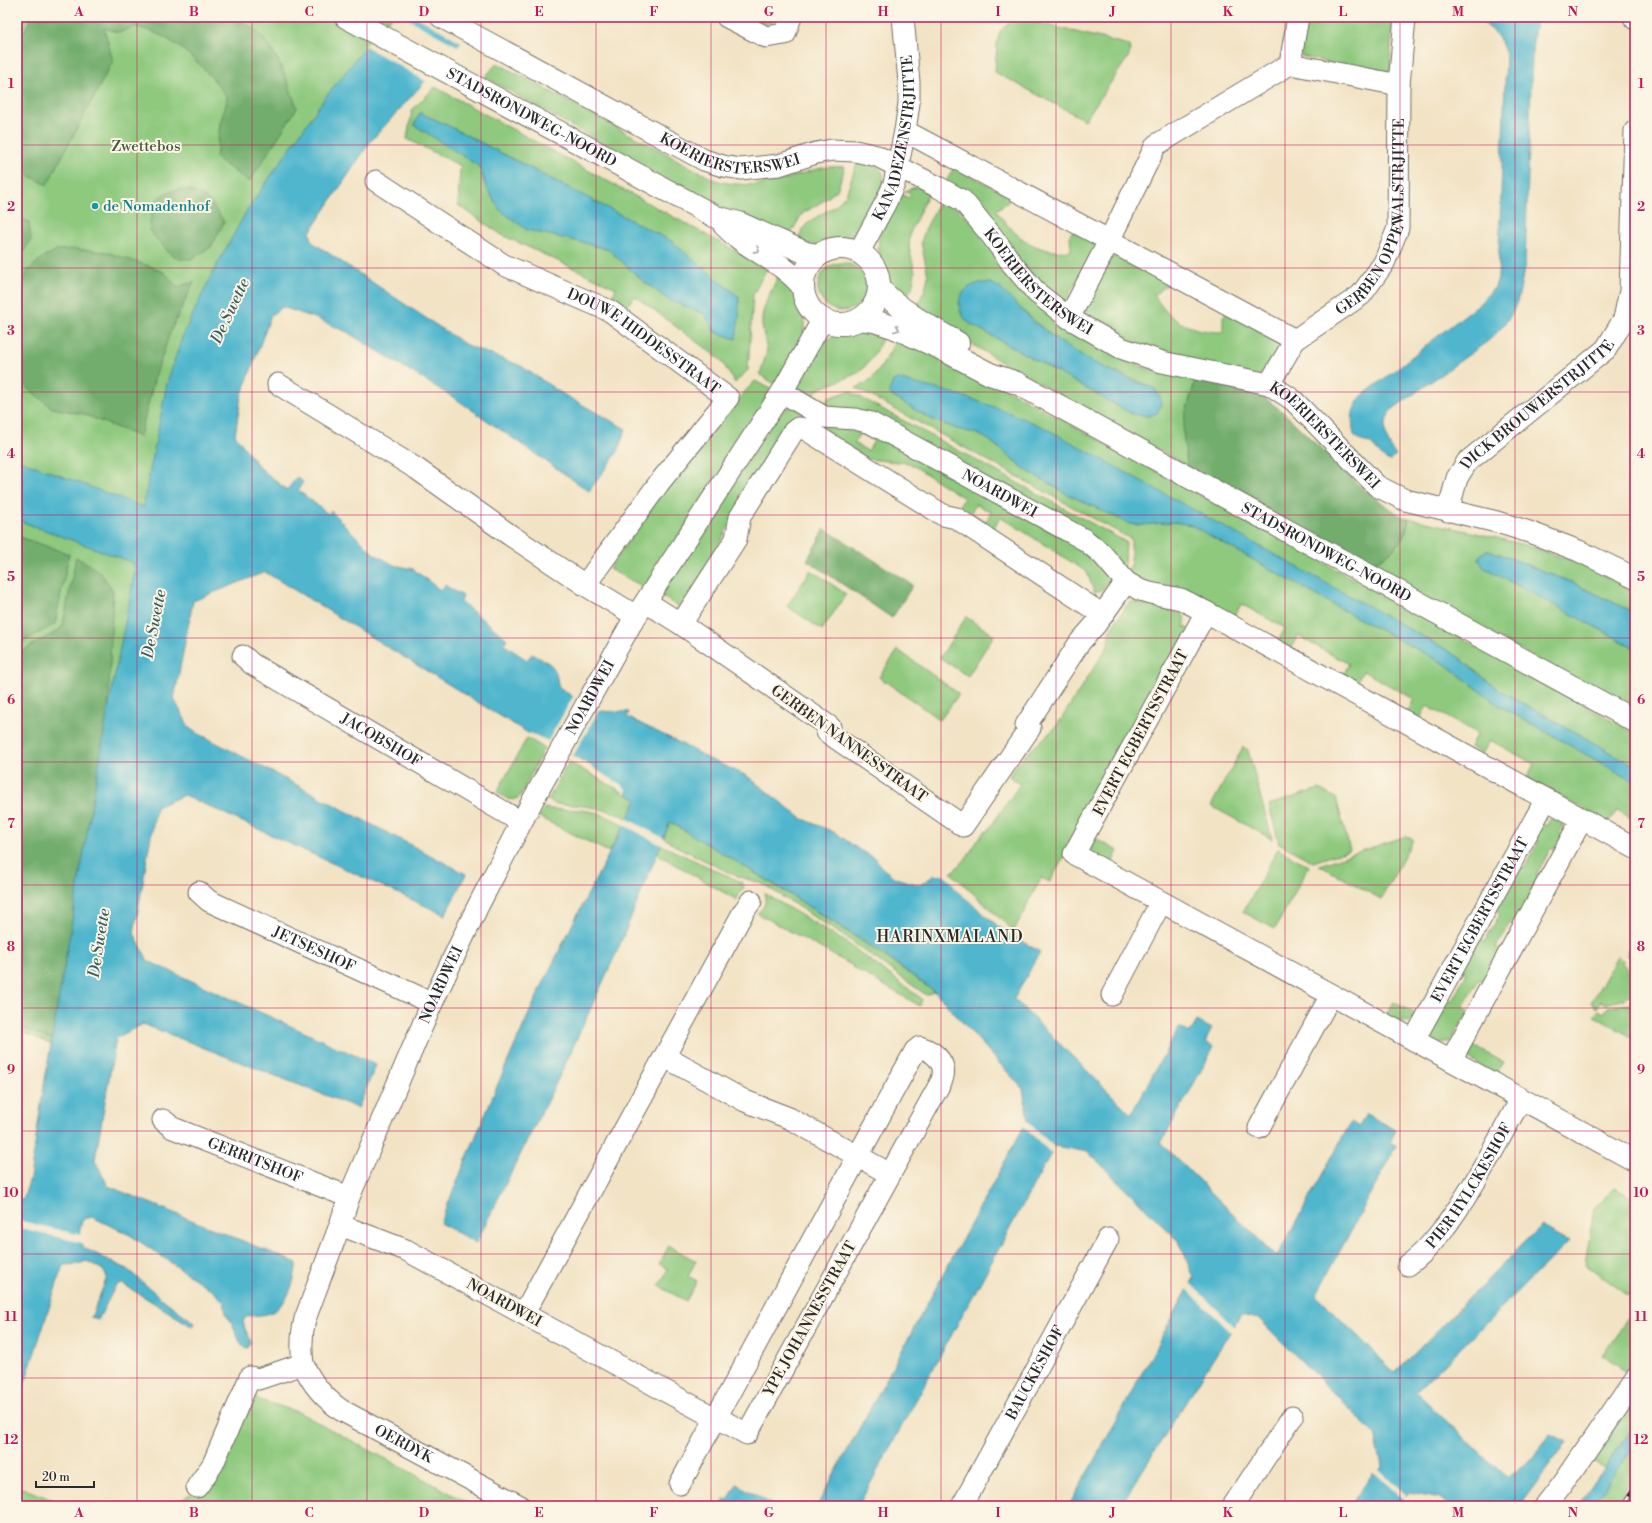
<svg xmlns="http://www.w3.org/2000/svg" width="1652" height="1523" font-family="'Libre Bodoni',serif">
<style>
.industrial{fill:#ccc2b9}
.green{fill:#8ec97e;stroke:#5c7a54;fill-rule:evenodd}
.forest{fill:#72ad6d;stroke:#4e6c4c}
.water{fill:#4fb6cd;stroke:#3d707c}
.pier{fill:#f2e3c5}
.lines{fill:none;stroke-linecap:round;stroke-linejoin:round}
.minor-casing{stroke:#716b61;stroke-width:23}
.major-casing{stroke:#716b61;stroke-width:24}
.minor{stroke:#fff;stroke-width:21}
.major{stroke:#fff;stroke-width:22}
.rail-casing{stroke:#2b2b2b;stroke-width:4.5}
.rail{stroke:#fcf5e5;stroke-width:3;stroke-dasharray:9;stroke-linecap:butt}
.oneway{stroke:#a0a0a0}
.grid{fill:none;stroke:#c2185b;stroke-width:1;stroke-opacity:0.55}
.culture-dot{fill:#0f9aa8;stroke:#fcf5e5;stroke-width:1.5}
.labels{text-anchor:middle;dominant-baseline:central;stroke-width:4;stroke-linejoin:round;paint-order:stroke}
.street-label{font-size:15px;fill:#2b2b2b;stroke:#fcf5e5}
.park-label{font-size:15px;fill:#495a44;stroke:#fcf5e5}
.culture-label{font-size:15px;fill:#0d838f;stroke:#fcf5e5;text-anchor:start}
.water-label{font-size:16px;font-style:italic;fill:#385c64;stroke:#fcf5e5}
.neighbourhood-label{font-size:16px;letter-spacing:1px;fill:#2b2b2b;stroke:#fcf5e5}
.neatline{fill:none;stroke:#c2185b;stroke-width:1.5}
.grid-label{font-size:13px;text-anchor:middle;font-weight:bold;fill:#c2185b}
</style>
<rect width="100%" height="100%" fill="#fcf5e5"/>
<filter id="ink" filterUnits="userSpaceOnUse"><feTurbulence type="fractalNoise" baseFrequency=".025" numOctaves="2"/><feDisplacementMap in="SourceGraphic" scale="8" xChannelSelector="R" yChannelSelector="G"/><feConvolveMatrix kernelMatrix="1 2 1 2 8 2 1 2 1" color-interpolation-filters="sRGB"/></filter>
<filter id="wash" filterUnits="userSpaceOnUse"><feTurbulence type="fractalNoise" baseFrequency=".012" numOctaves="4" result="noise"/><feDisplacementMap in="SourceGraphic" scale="16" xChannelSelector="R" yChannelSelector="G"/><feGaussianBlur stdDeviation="0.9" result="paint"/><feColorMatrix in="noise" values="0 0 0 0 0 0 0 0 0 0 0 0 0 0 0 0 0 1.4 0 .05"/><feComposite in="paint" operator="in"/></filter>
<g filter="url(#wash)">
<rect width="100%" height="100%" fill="#f2e3c5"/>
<path class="industrial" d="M1635 1474V1504L1634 1506H1613Z"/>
<path class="green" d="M17 17H32L17 45Z
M45 17H408L145 520 51 1044 17 1030V66Z
M748 17H777L773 22 766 24Z
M1307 17H1392L1390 77 1301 56Z
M1014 19 1027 20 1129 45 1131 49 1129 56 1085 120 995 72 997 43 1000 31Z
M497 63 715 180C736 186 758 186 779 181 801 175 822 164 845 167L837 190 823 201 802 214 789 237 705 202 485 77Z
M435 87 767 268 753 295 748 370 735 383 721 360 635 296 623 311 610 302 616 288 502 235 458 205 460 169 461 166 407 139 412 110ZM420 114 445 124 671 241 691 258 736 339 715 332 705 314 670 300 643 281 609 250 589 244 486 187 480 167Z
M865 160 880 169 883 174 884 184 862 229 847 239 816 245 796 242 804 227 809 222 836 205 846 195 856 165Z
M954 167 1011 197 1008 202 996 210C1015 238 1036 254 1071 251L1070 235 1073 231 1094 242 1096 249 1062 307 946 182Z
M918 186 928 194 910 233 909 248 915 272 912 288 903 301 888 283 878 249 879 239 882 229 900 197 902 194 908 198 911 195 905 191Z
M940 200 956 208 1129 361 1148 369 1196 379 1185 415 1187 466 1003 363 915 309 925 290 928 276 921 242 925 230ZM1000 288C1026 314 1053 340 1085 358 1108 371 1133 377 1155 389L1149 416 1132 414 969 323C959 313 957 308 962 295Z
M1119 255 1169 282 1166 286 1154 295C1157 300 1161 306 1165 310 1179 327 1203 332 1223 332V317L1226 312 1275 338 1281 347 1264 372 1256 377 1152 353 1080 319 1112 258Z
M818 287a24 24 0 1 1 48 0a24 24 0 1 1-48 0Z
M780 272 792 286 803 316 804 323V334L775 384 760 375 767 351 762 326V316L766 302Z
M862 329 886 332 872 358 860 372 817 390 810 399 799 392 797 381 810 358 821 344 835 335Z
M897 337 1004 388 1635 733V766L1496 688 1461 659 1449 651 1254 544 917 385 898 379 893 397 929 418 957 429 978 434 989 440 1026 470 1067 494 1130 524 1141 525 1175 522 1191 525 1352 615 1445 664 1500 706 1635 782V820L1617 810 1609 823 1527 778 1534 764 1490 740 1482 754 1470 747 1477 733 1427 706 1419 720 1407 713 1414 699 1363 671 1355 684 1342 677 1349 664 1298 636 1290 649 1278 642 1285 628 1241 604 1234 618 1149 585 1127 573 1131 564V539L856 388C878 380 887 357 897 337Z
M755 381 772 390 646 588 609 569 664 490 739 401 738 399Z
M849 391 1126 542 1125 562 1123 569 821 408 829 398Z
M792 407 802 412 796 420 783 428 683 609 659 595 782 410Z
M816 424 860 428 1085 550 1110 578 1102 590 1094 592 1087 572 1001 517 990 533 956 511 964 498 909 463 867 459ZM860 433 874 441 868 451 854 443ZM976 504 991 512 986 522 971 513Z
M1409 518C1468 532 1530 542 1586 567 1603 574 1619 583 1635 592V613L1571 582 1489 550 1482 554 1483 567 1635 648V713L1368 566C1390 554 1405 545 1409 518Z
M811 570 846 594 822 630 787 606Z
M1131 602C1137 602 1179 612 1183 615 1187 619 1185 623 1184 627L1189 629 1050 882 1041 878 1014 931 951 873 964 861 983 833 985 831 987 832 1020 784 1009 776 1021 759 1056 727 1108 646 1109 632 1127 605Z
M966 617 994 635 968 676 940 658Z
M898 650 959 694 940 720 879 677Z
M527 738 544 748 520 796C513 804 504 797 497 792Z
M1243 747 1248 750 1272 839 1211 806Z
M569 762 637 800 628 819 620 814 619 815C597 806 578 805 555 804L548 800Z
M1319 789 1336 798 1350 850 1313 862 1279 843 1269 805Z
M544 808C559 811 574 808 589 811 602 813 613 819 624 825L609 852 539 817Z
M1551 818 1564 825 1559 833 1565 836 1557 851 1551 848 1536 875 1542 879 1517 923 1511 920 1496 947 1502 951 1485 982 1479 979 1463 1007 1469 1011 1450 1042 1441 1044 1429 1038 1428 1035 1446 998 1452 1001 1467 973 1461 970 1479 938 1485 941 1500 914 1494 910 1518 866 1524 869 1539 841 1533 838 1541 823 1546 826Z
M670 821C760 876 850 930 935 992L926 995 851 941 763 884 734 875 672 844V843L664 838Z
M1406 836 1413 840 1381 899 1319 865Z
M1092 837 1118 851 1111 865 1092 852 1090 842Z
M661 845 741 882 744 888 739 894 737 900 657 854Z
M1278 849 1309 866 1275 929 1243 912Z
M764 893 847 943 922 999 920 1006 852 967 853 966 757 913C765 908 767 901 764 893Z
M1628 949 1635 953V976L1631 965 1634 960 1627 956Z
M1618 955 1619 958 1624 961 1622 964C1629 968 1629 972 1632 979 1640 999 1619 1000 1606 1004L1601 1001 1597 1008 1591 1003Z
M1394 1002 1419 1016C1407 1026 1398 1021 1386 1015Z
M1631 1004 1635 1015V1039L1594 1016 1599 1010 1604 1013 1608 1007Z
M1468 1043 1503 1062 1496 1075 1468 1058 1466 1054Z
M1615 1188 1635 1199V1298L1625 1294 1585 1265 1594 1209Z
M669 1246 696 1261 688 1276 697 1281 686 1301 659 1286 668 1269 659 1264Z
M1635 1307V1359L1627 1371 1602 1355Z
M251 1392 260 1400 298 1412 474 1506H169L206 1485Z
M1635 1396V1424L1604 1468 1591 1460Z
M1635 1444V1474L1613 1506H1592Z
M17 1486 63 1504 70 1506H17Z"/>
<path class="forest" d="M32 17H232C239 21 248 24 254 29 276 47 288 82 297 108L249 182 216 158 220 123 226 105 227 97C206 68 174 34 136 27 130 26 125 32 119 32 114 32 109 29 104 28L113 61 47 185 17 169V45Z
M180 189C205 192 211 202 224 222L211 247 191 259H180L170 254 149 230C153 206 152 194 180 189Z
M17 217 29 222 31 240 17 262Z
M76 249 106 252 152 267 165 273 177 287 194 282 171 330 154 380 140 437 83 414 52 408 17 379V290L27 272 43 257 57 250Z
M1196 379 1250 393 1266 399 1282 411 1361 487 1389 508 1403 517 1409 518C1405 545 1390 554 1368 566L1187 466 1183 432 1185 415Z
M825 529 913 585 892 618 807 560Z
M17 536 69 554 55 624 17 645Z
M76 557C94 567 102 572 113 591L108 710 52 1040 17 1026V654L59 630 63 625Z"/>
<path class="water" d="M395 17H483L370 142 310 232 312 242 466 345 521 366 561 393 626 429 617 453 589 491 459 401 347 332 315 318 282 307 271 315 241 397 235 435 259 467 287 490 297 477 303 482 298 490 328 514 331 511 374 554 394 565 413 569 440 590 445 585C451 590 457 592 463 596L461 602 507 639 503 644 527 660 532 654C550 664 556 663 558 686 567 693 589 709 601 711 610 712 619 711 629 712L627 717 678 742 709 759 747 776 801 818 836 833 858 849 876 859 881 867 895 878 920 885 935 875H943L952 882 955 889 999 927 1040 952 1014 999 1131 1114 1179 1027 1190 1033 1197 1021 1212 1029 1205 1042 1214 1047 1161 1143 1277 1257 1351 1122 1359 1127 1366 1114 1396 1130 1390 1142 1397 1146 1316 1295 1395 1373 1541 1226 1569 1241 1416 1392 1506 1478 1527 1463 1551 1434 1567 1442 1519 1506H1450L1441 1498 1409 1492 1399 1506H1350L1373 1473 1375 1475 1382 1466 1375 1434 1259 1319 1241 1315 1120 1506H1069L1194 1278 1179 1241 1088 1152 1055 1146 858 1506H817L1028 1119 1023 1089 935 992 882 953 777 886 670 822 618 949 561 1073 476 1243 440 1223C470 1150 500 1077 533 1005 565 936 602 868 637 800L626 793 625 789 589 764 535 735 528 733 265 572 193 601 174 699 190 729 466 874 445 915 184 795 156 807 134 933 148 961 376 1065 358 1108 143 1024 116 1038 95 1160 108 1186 297 1263C294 1281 290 1302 272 1312 265 1316 254 1315 247 1316L243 1321 245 1329 251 1341 248 1348 244 1347 240 1342 232 1323 226 1314 224 1302 213 1291 130 1235 92 1217 83 1219C79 1230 77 1239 84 1248L127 1269 161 1298 195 1323 193 1327 123 1284 116 1285 98 1320 91 1318 107 1277 103 1270 87 1261 78 1264 63 1265 17 1407V1214L19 1209 17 1207V1198L23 1200 30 1178 43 1091 108 710 135 572 134 563 17 520V459L143 507 167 383 183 335 212 274 246 212 324 99 364 49Z
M1480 17H1538L1534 32 1532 55 1525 263C1518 302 1518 314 1488 341L1390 411C1382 429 1385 440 1396 456L1391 461 1385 459 1370 443 1361 441 1354 435C1351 417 1351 410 1362 396L1480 303 1495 287 1498 278 1506 55C1503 46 1500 38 1493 31 1488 26 1483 24 1480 17Z
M420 113 445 124 671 241 739 297V317L736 339 715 332 705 314 670 301 643 281 609 250 589 244 527 230 500 210 486 187 480 167 414 125Z
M980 283H991L1000 288 1032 320 1056 339 1085 358 1117 374 1155 389 1160 397 1161 405 1157 413 1149 416 1132 414 969 323C952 307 958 288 980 283Z
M898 379C915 385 932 387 949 392 983 402 1017 415 1049 430L1449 651 1461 659 1496 688 1635 766V782L1500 706 1445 664 1352 615 1191 525 1175 522 1141 525 1130 524 1067 494 1026 470 989 440 978 434 957 429 929 418 893 397 889 392 893 381Z
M1489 550 1571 582 1635 613V648L1483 567 1479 559 1481 554Z
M1635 1424V1444L1592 1506H1578Z
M737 1484 775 1506H721L725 1499 728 1500Z"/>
<path class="pier" d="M393 17H404L459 47 427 82 365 46Z
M417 17H476L483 21 463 43Z
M574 695 600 708 573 756 622 785 626 789V793H624L620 787 588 766 535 736 529 735 530 733 535 735 548 741Z
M626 818 665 839 663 846 622 824Z
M935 873H944L953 881 956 887 1012 934 1011 936 955 889 952 882 943 875H935Z
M1025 1119 1056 1149 1053 1155 1022 1125Z
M17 1220 81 1235 82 1243 17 1227Z
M1189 1282 1235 1327 1232 1333 1186 1288Z
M1378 1468 1408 1497 1405 1501 1373 1471 1375 1472Z"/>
</g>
<g filter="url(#ink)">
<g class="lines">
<defs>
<g id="minor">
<path id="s1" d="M441 17 704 160 723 166 741 169 779 165 816 153 832 150 855 151 877 156 938 187 963 201 992 236 1013 265 1037 293 1069 318 1121 348 1162 362 1269 384 1293 400 1377 486 1405 500 1497 522 1529 532 1579 551 1635 578"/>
<path d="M727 17 766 37 785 34 791 17"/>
<path d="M1298 17 1290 64 1399 85"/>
<path d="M1634 17 1635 19"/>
<path d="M905 131 1295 340"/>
<path id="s2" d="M376 181 504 265 610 311 728 398 659 483 585 585"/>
<path id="s3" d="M859 252 886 202 894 184 905 131 909 103V82L903 17"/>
<path d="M1069 318 1109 241 1156 145 1290 64"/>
<path d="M278 384 417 469 510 535 585 585 636 616"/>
<path id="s4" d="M1269 384 1295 340 1361 295 1384 263 1398 228 1399 85 1405 17"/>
<path id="s5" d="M782 392 824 417 855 419 871 423 1085 540 1102 554 1126 582 1140 590 1150 593 1181 599 1206 612"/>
<path id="s6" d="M1448 511 1457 478 1467 462 1606 349 1624 319 1630 291 1635 131"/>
<path d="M646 602 681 624 830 727 827 732 963 826 1030 728 1026 725 1080 642 1096 624 1126 582"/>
<path d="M681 624 736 539 740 517 793 432 798 428 805 429 943 515 956 518 1103 615"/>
<path id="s7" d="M243 656 252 664 521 822"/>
<path d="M1635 848 1206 612 1074 854 1635 1161"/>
<path id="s8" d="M199 892 209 901 432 1003"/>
<path d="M1112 995 1161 902"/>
<path id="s9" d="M1414 1040 1546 799"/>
<path d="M665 1057 745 1101 789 1118 890 1174"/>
<path d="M1451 1060 1582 819"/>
<path id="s10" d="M163 1120 173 1128 349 1197"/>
<path d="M1259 1128 1331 995"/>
<path id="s11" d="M1408 1265C1424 1254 1436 1238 1448 1223 1476 1184 1498 1141 1521 1099"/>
<path d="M524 1313 744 911 751 901"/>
<path d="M303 1364C301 1348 301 1335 305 1319L340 1225"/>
<path id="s12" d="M715 1418 406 1250 340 1225 349 1197 432 1003 477 908 534 798 631 624 782 392 823 319"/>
<path d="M680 1484 915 1051 920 1047C936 1052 949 1065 941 1082L747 1434 716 1417"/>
<path id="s13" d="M197 1487 213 1464 250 1377 258 1379 303 1364C312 1384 323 1397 341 1410L520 1506"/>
<path id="s14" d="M962 1506 1108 1239"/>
<path d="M1233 1506 1292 1417"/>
<path d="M1546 1506 1563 1484 1635 1379"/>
</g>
<g id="major">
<path id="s15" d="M346 17 716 217 739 223 806 253 819 255"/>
<path d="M724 225C747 250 782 260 803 287"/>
<circle cx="841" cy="286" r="38"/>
<path d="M879 288C899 310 932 328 958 343"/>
<path id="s16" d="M860 319 874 321 893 327 940 348 990 374 1017 383 1635 721"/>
</g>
</defs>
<use href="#minor" class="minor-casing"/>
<use href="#major" class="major-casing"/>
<use href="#minor" class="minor"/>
<use href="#major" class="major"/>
<defs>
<path id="rail" d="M1622 1506 1635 1487"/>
</defs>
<use href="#rail" class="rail-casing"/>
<use href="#rail" class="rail"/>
</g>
<defs><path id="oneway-chevron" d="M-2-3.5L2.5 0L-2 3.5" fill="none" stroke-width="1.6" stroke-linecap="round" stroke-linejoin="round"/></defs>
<g class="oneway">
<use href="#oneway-chevron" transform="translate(757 250) rotate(32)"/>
<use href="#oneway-chevron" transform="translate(897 329) rotate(23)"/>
</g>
</g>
<path class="grid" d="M137 17V1506M252 17V1506M367 17V1506M481 17V1506M596 17V1506M711 17V1506M826 17V1506M941 17V1506M1056 17V1506M1171 17V1506M1285 17V1506M1400 17V1506M1515 17V1506M17 145H1635M17 268H1635M17 392H1635M17 515H1635M17 638H1635M17 762H1635M17 885H1635M17 1008H1635M17 1131H1635M17 1254H1635M17 1378H1635"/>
<circle class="culture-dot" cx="95" cy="206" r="4"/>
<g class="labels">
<g class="street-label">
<text stroke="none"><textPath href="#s15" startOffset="211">STADSRONDWEG-NOORD</textPath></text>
<text stroke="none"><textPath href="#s3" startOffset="122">KANADEZENSTRJITTE</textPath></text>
<text stroke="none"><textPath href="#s1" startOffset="324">KOERIERSTERSWEI</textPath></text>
<text stroke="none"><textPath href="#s4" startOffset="210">GERBEN OPPEWALSTRJITTE</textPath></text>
<text stroke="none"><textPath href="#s1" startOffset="685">KOERIERSTERSWEI</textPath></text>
<text stroke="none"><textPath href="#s2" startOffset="313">DOUWE HIDDESSTRAAT</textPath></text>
<text stroke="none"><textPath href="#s6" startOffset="144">DICK BROUWERSTRJITTE</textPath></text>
<text stroke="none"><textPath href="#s1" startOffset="1021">KOERIERSTERSWEI</textPath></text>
<text stroke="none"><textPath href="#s5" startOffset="243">NOARDWEI</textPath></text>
<text stroke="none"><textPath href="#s16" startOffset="523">STADSRONDWEG-NOORD</textPath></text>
<text stroke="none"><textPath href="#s12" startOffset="1007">NOARDWEI</textPath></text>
<text transform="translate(1141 733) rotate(-62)">EVERT EGBERTSSTRAAT</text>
<text stroke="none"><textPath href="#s7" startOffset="162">JACOBSHOF</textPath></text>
<text transform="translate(849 744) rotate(36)">GERBEN NANNESSTRAAT</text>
<text stroke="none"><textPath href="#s9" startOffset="137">EVERT EGBERTSSTRAAT</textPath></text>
<text stroke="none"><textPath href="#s8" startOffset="129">JETSESHOF</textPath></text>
<text stroke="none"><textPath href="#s12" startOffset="683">NOARDWEI</textPath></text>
<text stroke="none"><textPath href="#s10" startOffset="101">GERRITSHOF</textPath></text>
<text stroke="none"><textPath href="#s11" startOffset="101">PIER HYLCKESHOF</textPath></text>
<text transform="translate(504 1303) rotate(29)">NOARDWEI</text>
<text transform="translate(810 1319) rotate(-61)">YPE JOHANNESSTRAAT</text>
<text stroke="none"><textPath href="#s14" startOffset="152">BAUCKESHOF</textPath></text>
<text stroke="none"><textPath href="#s13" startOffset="310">OERDYK</textPath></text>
</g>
<g class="park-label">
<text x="146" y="146">Zwettebos</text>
</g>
<g class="culture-label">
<text x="103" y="206">de Nomadenhof</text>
</g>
<g class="water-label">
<text transform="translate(230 311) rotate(-65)">De Swette</text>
<text transform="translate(154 624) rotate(-79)">De Swette</text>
<text transform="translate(99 943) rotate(-81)">De Swette</text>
</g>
<g class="neighbourhood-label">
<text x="950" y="937">HARINXMALAND</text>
</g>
</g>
<rect width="1652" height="1523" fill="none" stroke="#fcf5e5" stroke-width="44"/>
<path d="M36 1481v6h58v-6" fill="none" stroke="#2b2b2b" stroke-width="2"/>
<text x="42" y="1481" font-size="12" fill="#2b2b2b" stroke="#fcf5e5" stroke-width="3" paint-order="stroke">20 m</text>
<rect x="22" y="22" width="1608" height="1479" class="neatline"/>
<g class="grid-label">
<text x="79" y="16">A</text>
<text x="194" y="16">B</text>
<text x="309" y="16">C</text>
<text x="424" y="16">D</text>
<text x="539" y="16">E</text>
<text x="654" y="16">F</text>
<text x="769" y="16">G</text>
<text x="883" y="16">H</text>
<text x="998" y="16">I</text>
<text x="1113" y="16">J</text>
<text x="1228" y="16">K</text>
<text x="1343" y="16">L</text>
<text x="1458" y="16">M</text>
<text x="1573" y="16">N</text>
<text x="11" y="88">1</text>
<text x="1641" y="88">1</text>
<text x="11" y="211">2</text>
<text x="1641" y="211">2</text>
<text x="11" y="335">3</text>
<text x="1641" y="335">3</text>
<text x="11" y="458">4</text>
<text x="1641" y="458">4</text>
<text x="11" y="581">5</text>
<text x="1641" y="581">5</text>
<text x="11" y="704">6</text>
<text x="1641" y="704">6</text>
<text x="11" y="828">7</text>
<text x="1641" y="828">7</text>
<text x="11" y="951">8</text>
<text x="1641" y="951">8</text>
<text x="11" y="1074">9</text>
<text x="1641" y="1074">9</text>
<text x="11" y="1197">10</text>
<text x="1641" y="1197">10</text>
<text x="11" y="1321">11</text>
<text x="1641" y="1321">11</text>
<text x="11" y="1444">12</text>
<text x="1641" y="1444">12</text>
<text x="79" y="1517">A</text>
<text x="194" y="1517">B</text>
<text x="309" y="1517">C</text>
<text x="424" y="1517">D</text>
<text x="539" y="1517">E</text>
<text x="654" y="1517">F</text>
<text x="769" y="1517">G</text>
<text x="883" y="1517">H</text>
<text x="998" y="1517">I</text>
<text x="1113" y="1517">J</text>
<text x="1228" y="1517">K</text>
<text x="1343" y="1517">L</text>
<text x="1458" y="1517">M</text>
<text x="1573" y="1517">N</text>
</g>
</svg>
